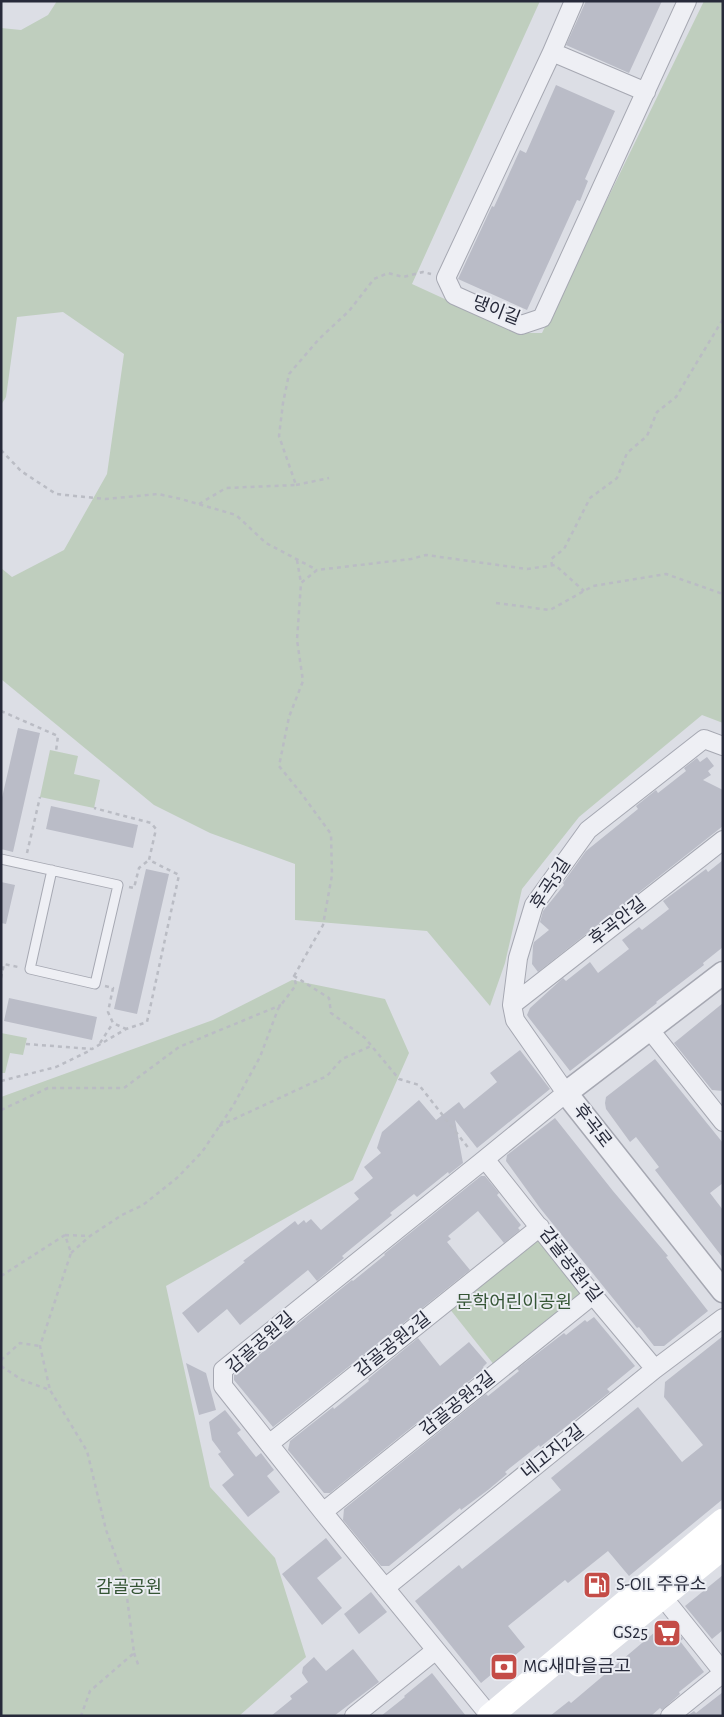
<svg xmlns="http://www.w3.org/2000/svg" width="724" height="1717" font-family="'Alegreya Sans','Noto Sans KR',sans-serif">
<style>
.green{fill:#bfcebe}
.building{fill:#babcc7}
.lines{fill:none;stroke-linecap:round;stroke-linejoin:round}
.service-casing{stroke:#a6a8b2;stroke-width:11}
.minor-casing{stroke:#a6a8b2;stroke-width:20}
.tertiary-casing{stroke:#a6a8b2;stroke-width:25}
.path{stroke:#babcc4;stroke-width:2.5;stroke-dasharray:4 4;stroke-linecap:butt}
.service{stroke:#eeeff4;stroke-width:9}
.minor{stroke:#eeeff4;stroke-width:18}
.tertiary{stroke:#eeeff4;stroke-width:22}
.secondary{stroke:#fff;stroke-width:25}
.labels{text-anchor:middle;dominant-baseline:central;stroke-width:4;stroke-linejoin:round;paint-order:stroke}
.street-label{font-size:18px;fill:#272a3a;stroke:#ebedf3}
.park-label{font-size:18px;fill:#355535;stroke:#ebedf3}
.poi-label{font-size:18px;fill:#272a3a;stroke:#ebedf3;text-anchor:start}
</style>
<rect width="100%" height="100%" fill="#dcdee5"/>
<path class="green" d="M57 1H540L412 284 484 317 516 333H542L704 1H723V723L702 715 579 817 522 889 505 963 490 1006 427 931 295 920V864L210 833 154 805 1 679V568L12 577 64 550 107 474 124 354 63 312 17 317 6 397 1 405V28L21 30 48 15Z
M50 750 78 756 74 774 100 780 94 808 40 797Z
M292 980 385 999 409 1053 353 1180 166 1286 210 1487 275 1558 306 1657 239 1716H1V1097L213 1020Z
M1 1033 27 1038 23 1055 10 1053 5 1073H1Z
M533 1240H541L580 1289 579 1297 495 1366 449 1308Z"/>
<path class="building" d="M586 1H662L629 73 566 45Z
M556 85 615 111 585 179 588 181 580 201 577 200 527 310 458 279 492 206 494 207 520 150 526 153Z
M18 728 40 733 13 852 1 849V802Z
M707 757 714 766 708 771 711 775 703 780 723 790V826L538 972 532 964 533 946 534 942 549 930 540 922 543 911 564 885 563 883 586 851 638 809 636 806 656 790 658 793 686 771 684 768 697 758 700 762Z
M51 806 138 825 133 848 46 829Z
M723 860V947L703 963 704 965 656 1002 657 1003 570 1071 529 1018 527 1015 530 1008 563 978 566 981 590 962 598 973 629 949 622 940 639 927 642 930 669 909 663 901 706 869 708 872Z
M146 869 169 874 137 1014 114 1009Z
M1 882 15 885 6 924 1 923Z
M9 998 97 1017 92 1040 4 1021Z
M723 1003V1091L712 1090 674 1043Z
M520 1050 550 1089 477 1148 455 1120 463 1163 449 1174 448 1172 417 1197 414 1194 390 1213 392 1215 342 1256 344 1258 338 1263 317 1281 308 1270 240 1325 227 1309 198 1333 182 1313 245 1262 243 1261 295 1221 298 1225 304 1220 306 1223 311 1219 321 1230 359 1199 354 1193 373 1178 364 1167 381 1153 377 1148 382 1132 419 1100 436 1120 459 1102 464 1109 497 1082 490 1073Z
M655 1059 723 1143V1183L710 1193 723 1210V1258L655 1170 659 1167 636 1137 630 1142 606 1109 605 1103 606 1097Z
M555 1118 613 1191 668 1256 666 1257 708 1311 664 1346H654L639 1327 637 1328 540 1208 506 1161 507 1155Z
M481 1176H485L499 1193 497 1195 521 1225 518 1228 520 1230 504 1243 478 1211 448 1236 451 1239 447 1242 470 1270 273 1427 234 1380V1375L352 1280 353 1281 385 1255 384 1254Z
M594 1317 635 1366 607 1389 610 1392 540 1447 539 1445 505 1472 507 1474 488 1490 461 1510 460 1508 389 1566H381L343 1520 344 1509 486 1394 488 1396 519 1371 517 1369 564 1333 566 1335 585 1320 587 1322Z
M723 1336V1499L629 1576 608 1551 568 1583 565 1580 508 1626 525 1647 481 1683 415 1601 459 1565 462 1569 561 1490 551 1478 638 1407 682 1462 703 1445 664 1397 665 1382Z
M418 1338 440 1366 469 1342 487 1363 483 1367 484 1369 330 1493H324L288 1450 290 1441 333 1407 334 1409 369 1381 368 1379Z
M186 1363 206 1373 216 1410 199 1415Z
M225 1410 241 1430 237 1433 256 1457 261 1453 274 1470 267 1476 280 1492 248 1517 222 1485 234 1475 218 1454 221 1452 212 1440 209 1422Z
M326 1538 342 1558 317 1578 342 1608 322 1625 282 1574Z
M723 1575V1630L712 1639 685 1606Z
M371 1592 387 1612 359 1634 344 1614Z
M668 1621 683 1639 680 1641 704 1672 679 1692 680 1694 662 1710 660 1708 651 1716H550L569 1701 571 1703Z
M353 1649 379 1682 334 1716H271L292 1699 290 1696 308 1682 302 1673 303 1667 314 1657 326 1671Z
M432 1673 466 1716H381L405 1697 404 1696Z
M723 1692V1716H687L694 1711 696 1713Z"/>
<g class="lines">
<defs>
<path id="service" d="M1 859 118 885 95 984 30 969 52 870"/>
<path id="minor" d="M574 1 552 52 446 278 454 295 521 325 542 318 687 1
M552 52 646 92
M512 1005 723 840
M650 1030 723 1122
M485 1159 593 1295 655 1369
M269 1444 540 1227
M323 1512 593 1295
M385 1588 655 1369 723 1318
M662 1596 723 1672
M354 1716 436 1650
M490 1716 323 1512 223 1386V1370L485 1159 566 1093 515 1020 512 1005 518 958 534 905 588 830 704 739 723 746
M670 1716 723 1673"/>
<path id="tertiary" d="M723 973 566 1093 723 1291"/>
</defs>
<use href="#service" class="service-casing"/>
<use href="#minor" class="minor-casing"/>
<use href="#tertiary" class="tertiary-casing"/>
<path class="path" d="M1 450 21 471 56 494 105 499 158 494 181 499 236 515 266 543 317 570
M296 485 329 478
M199 504 226 488 296 485 279 436 283 403 289 374 319 339 349 311 374 279 388 273 403 277 423 272 431 274
M297 560 301 583
M552 566 551 559 564 549 590 498 617 478 627 453 647 436 657 412 676 397 723 319
M496 603 550 610 593 586 666 574 723 594
M1 711 58 736 56 751
M27 853 40 797
M129 887 134 888 139 868 149 860
M294 976 323 925 332 875 331 834 301 793 279 766 289 717 303 681 297 640 301 583 317 570 411 559 426 555 527 569 555 565 584 591
M1 978 4 964 18 967
M105 986 113 988 108 1012 113 1023 126 1029
M100 1043 113 1023
M26 1044 92 1049 126 1029 147 1022 179 875 149 860 156 829 151 823 94 808
M1 1081 56 1067 91 1050
M1 1110 48 1088H124L179 1047 281 1005
M219 1126 327 1076 342 1059 371 1046
M65 1235 90 1236
M71 1253 90 1236 122 1215 143 1205 178 1177 202 1152 233 1106 260 1057 278 1009 296 985 294 976 329 998 331 1013 365 1038 399 1079 419 1085 470 1150
M1 1276 65 1235 71 1253 40 1346 50 1390
M1 1360 20 1343 40 1346
M1 1366 22 1380 50 1390 87 1451 106 1530 125 1581 134 1653 90 1691 81 1716
M134 1653 139 1667"/>
<use href="#service" class="service"/>
<use href="#minor" class="minor"/>
<use href="#tertiary" class="tertiary"/>
<path class="secondary" d="M579 1664 723 1547
M490 1716 723 1521"/>
</g>
<defs>
<symbol id="fuel-square" viewBox="-11 -11 22 22"><rect x="-9" y="-9" width="18" height="18" rx="4" fill="#c44c47" stroke="#ebedf3"/><path d="M-5.5-6h7V0h2V4h1.3V-2.5L3-4.5l.8-.8L6-3V5H2.5V1h-1V6h-7ZM-4.2-4.7v3.2H.2V-4.7Z" fill="#fff"/></symbol>
<symbol id="supermarket-square" viewBox="-11 -11 22 22"><rect x="-9" y="-9" width="18" height="18" rx="4" fill="#c44c47" stroke="#ebedf3"/><path d="M-6-5.5h2.5l.6 2H6L4.5 2H-2.5L-4.4-4H-6ZM-1.5 3.2a1.3 1.3 0 1 0 .1 0ZM3 3.2a1.3 1.3 0 1 0 .1 0Z" fill="#fff"/></symbol>
<symbol id="bank-square" viewBox="-11 -11 22 22"><rect x="-9" y="-9" width="18" height="18" rx="4" fill="#c44c47" stroke="#ebedf3"/><path d="M-6-4H6V4H-6ZM0-2.3a2.3 2.3 0 1 0 0 4.6a2.3 2.3 0 1 0 0-4.6Z" fill="#fff"/></symbol>
</defs>
<g fill-rule="evenodd">
<use href="#fuel-square" x="581" y="1569" width="32" height="32"/>
<use href="#supermarket-square" x="651" y="1617" width="32" height="32"/>
<use href="#bank-square" x="488" y="1651" width="32" height="32"/>
</g>
<g class="labels">
<g class="street-label">
<text transform="translate(496 311) rotate(21)">댕이길</text>
<text transform="translate(551 884) rotate(-57)">후곡5길</text>
<text transform="translate(618 922) rotate(-38)">후곡안길</text>
<text transform="translate(592 1126) rotate(52)">후곡로</text>
<text transform="translate(570 1265) rotate(52)">감골공원1길</text>
<text transform="translate(261 1343) rotate(-41)">감골공원길</text>
<text transform="translate(393 1345) rotate(-39)">감골공원2길</text>
<text transform="translate(458 1404) rotate(-39)">감골공원3길</text>
<text transform="translate(553 1452) rotate(-39)">네고지2길</text>
</g>
<g class="park-label">
<text x="514" y="1303">문학어린이공원</text>
<text x="129" y="1588">감골공원</text>
</g>
<g class="poi-label">
<text x="616" y="1585">S-OIL 주유소</text>
<text x="648" y="1633" text-anchor="end">GS25</text>
<text x="523" y="1667">MG새마을금고</text>
</g>
</g>
<rect width="724" height="1717" fill="none" stroke="#272a3a" stroke-width="5"/>
</svg>
